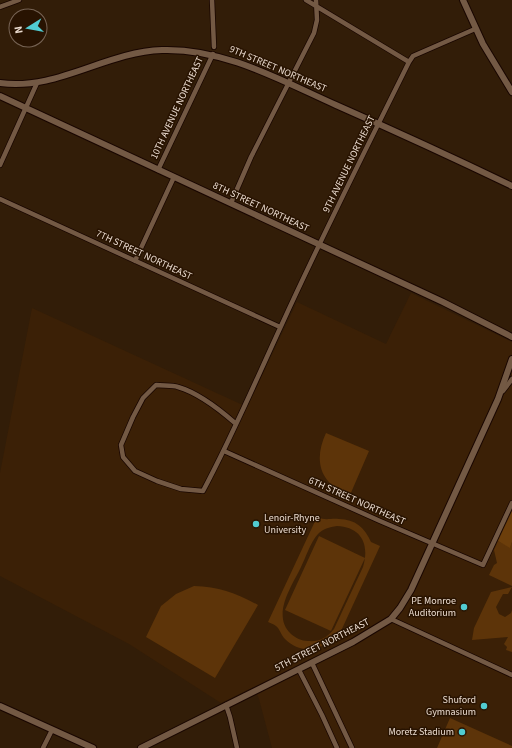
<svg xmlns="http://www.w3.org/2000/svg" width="512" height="748" font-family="'Source Sans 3',sans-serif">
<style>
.built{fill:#3b2006}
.green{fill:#5d3409;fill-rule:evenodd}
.forest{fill:#6c3e0b}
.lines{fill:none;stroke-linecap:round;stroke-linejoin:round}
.street-casing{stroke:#190600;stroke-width:6}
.secondary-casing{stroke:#190600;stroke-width:8}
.street{stroke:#735944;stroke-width:4.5}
.secondary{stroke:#735944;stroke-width:6}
.poi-dot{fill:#51ccd1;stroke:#281301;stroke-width:1.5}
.labels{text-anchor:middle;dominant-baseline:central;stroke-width:3;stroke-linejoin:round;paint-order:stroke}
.street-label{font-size:10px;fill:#ebdcd0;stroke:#281301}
.poi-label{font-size:10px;fill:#ebdcd0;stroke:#281301;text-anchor:end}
</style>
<rect width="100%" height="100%" fill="#321d08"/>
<path class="built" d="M411 293 512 342V748H272L259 699 254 687 221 703 129 644 0 576V473L32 308 247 407 297 302 386 344Z"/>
<path class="green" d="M326 433 369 451 350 495C320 484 313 461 326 433Z
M317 517C326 521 330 518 339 519 355 519 365 528 371 542L380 546 341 631C326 649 303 657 285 639 281 635 280 629 276 626 274 624 270 623 268 622ZM337 526C361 527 370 544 363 567L334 629C327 638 319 642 308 641 301 641 296 638 291 634 271 615 292 586 301 567 306 557 310 543 318 534 323 529 329 527 337 526Z
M319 536 365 558 331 631 285 610Z
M498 541 510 547 512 542V586L489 575 494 565 497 563 494 550Z
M194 586C219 587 236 593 258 605L215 678 146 637 161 606 176 594Z
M512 587 508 594H503L496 607 499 614 505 617 511 613 512 610V652L506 650 507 647 504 644 508 637 472 640 474 628 491 592Z
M450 718 512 746V748H437Z"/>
<path class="forest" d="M512 511V542L510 548 498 541Z"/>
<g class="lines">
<defs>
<path id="street" d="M212 0 214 47
M306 0 409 62
M0 7 19 0
M0 165 37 83
M158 170 213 54
M0 199 280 327
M231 203 251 157 314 33 317 20 316 0
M135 261 174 177
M503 391 512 379
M235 423C219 409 199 393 178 387 172 385 163 386 156 385L143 398 133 417 121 445 123 457 135 471 157 481 181 489 203 491C232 437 256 380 282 324 322 236 366 149 409 62L413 56 475 29
M224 451 380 521 483 565 512 503
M391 619 512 675
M312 663 352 748
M299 670 322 715 337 748
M226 705 230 717 237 748
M43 748 52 730"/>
<path id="secondary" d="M463 0 483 44 512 92
M0 83C57 91 105 52 162 50 224 48 280 80 336 105 395 131 454 158 512 186
M0 96 443 302 512 337
M0 706 93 748
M141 748 353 642 391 619 400 608 411 590 498 399 512 359"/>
</defs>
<use href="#street" class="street-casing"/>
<use href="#secondary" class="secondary-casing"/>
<use href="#street" class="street"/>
<use href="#secondary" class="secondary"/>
</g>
<g class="poi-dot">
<circle cx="256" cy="524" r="4"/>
<circle cx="464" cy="607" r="4"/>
<circle cx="484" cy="706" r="4"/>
<circle cx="462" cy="732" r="4"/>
</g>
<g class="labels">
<g class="street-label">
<text transform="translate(278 69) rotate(23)">9TH STREET NORTHEAST</text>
<text transform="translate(177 108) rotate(-65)">10TH AVENUE NORTHEAST</text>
<text transform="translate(349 164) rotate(-64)">9TH AVENUE NORTHEAST</text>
<text transform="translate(261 207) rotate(25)">8TH STREET NORTHEAST</text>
<text transform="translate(144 255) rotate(25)">7TH STREET NORTHEAST</text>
<text transform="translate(357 501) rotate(24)">6TH STREET NORTHEAST</text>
<text transform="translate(322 645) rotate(-27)">5TH STREET NORTHEAST</text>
</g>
<g class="poi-label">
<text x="264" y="518" text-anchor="start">Lenoir-Rhyne<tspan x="264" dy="12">University</tspan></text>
<text x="456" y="601">PE Monroe<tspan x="456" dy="12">Auditorium</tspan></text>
<text x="476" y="700">Shuford<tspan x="476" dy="12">Gymnasium</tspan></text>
<text x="454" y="732">Moretz Stadium</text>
</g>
</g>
<g transform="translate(28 28) rotate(259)"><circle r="19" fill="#281301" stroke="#766354"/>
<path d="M0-3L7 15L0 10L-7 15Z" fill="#51ccd1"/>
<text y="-6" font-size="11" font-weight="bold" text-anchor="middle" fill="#ebdcd0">N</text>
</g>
</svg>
